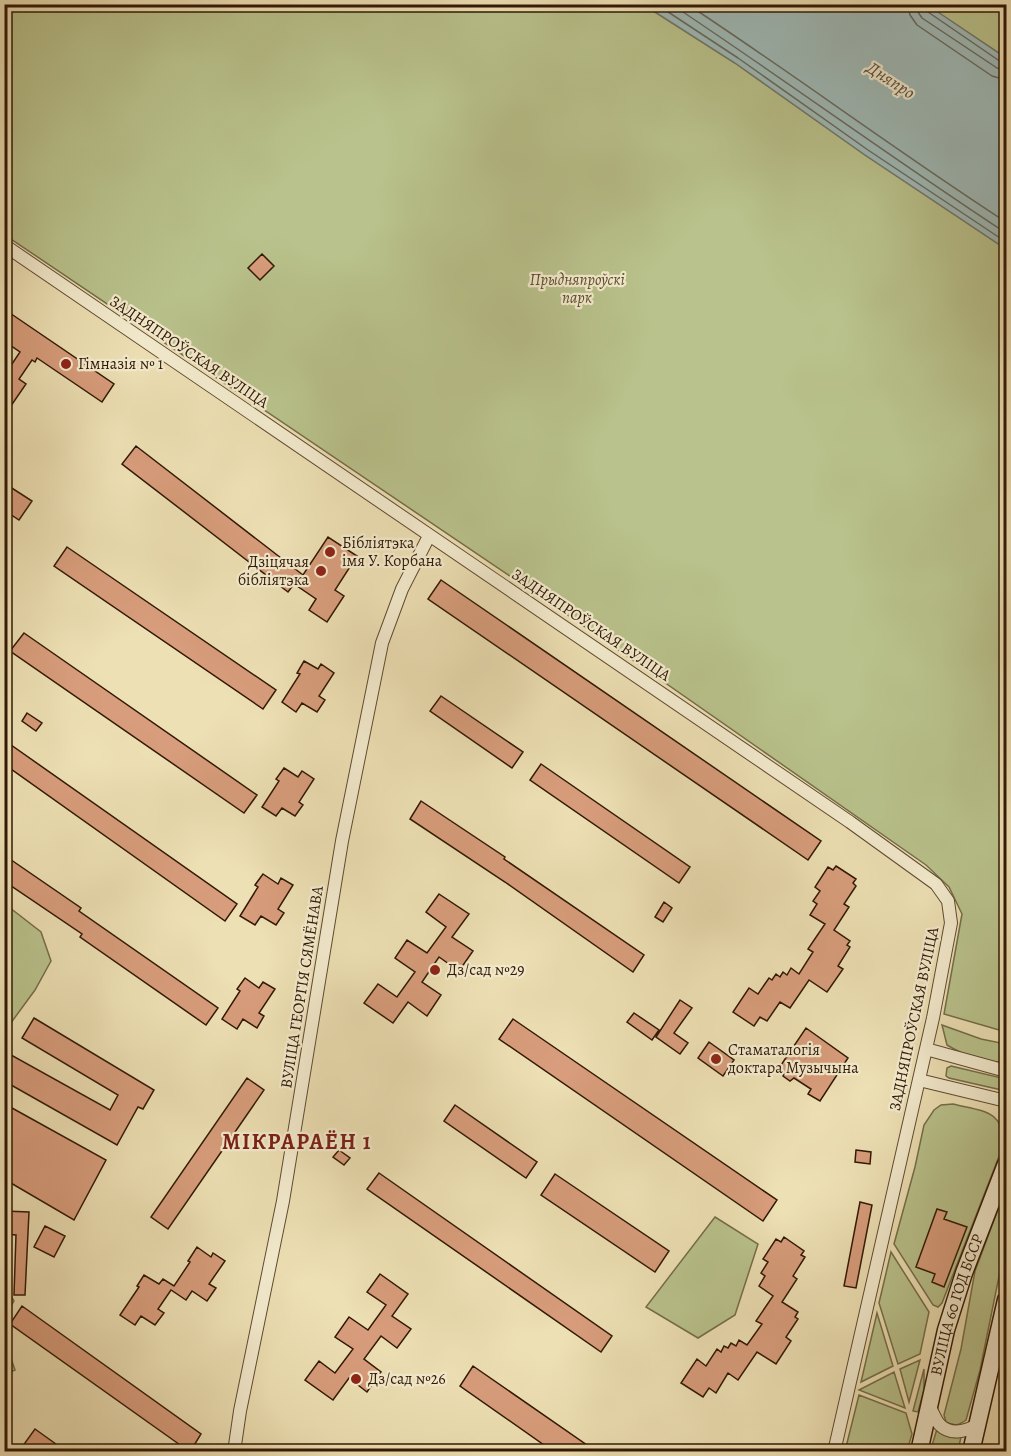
<svg xmlns="http://www.w3.org/2000/svg" width="1011" height="1456" font-family="Alegreya,serif">
<style>
.green{fill:#b9c28c;stroke:#756d48;stroke-width:1.5}
.water{fill:#9ebab8;stroke:#727970;stroke-width:1.5}
.lines{fill:none;stroke-linecap:round;stroke-linejoin:round}
.shore{stroke:#68695e;stroke-width:1.5}
.building{fill:#d89d7c;stroke:#311805;stroke-width:1.5}
.minor-casing{stroke:#604a31;stroke-width:14}
.secondary-casing{stroke:#311805;stroke-width:19}
.minor{stroke:#f3ebce;stroke-width:12}
.secondary{stroke:#f3ebce;stroke-width:16}
.poi-dot{fill:#8f2418;stroke:#f3ebce;stroke-width:2}
.labels{text-anchor:middle;dominant-baseline:central;stroke-width:4.5;stroke-linejoin:round;paint-order:stroke}
.park-label{font-size:16px;font-style:italic;fill:#5a4b2e;stroke:#f3ebce}
.street-label{font-size:16px;fill:#311805;stroke:#f3ebce}
.poi-label{font-size:16px;fill:#311805;stroke:#f3ebce;text-anchor:start}
.water-label{font-size:18px;font-style:italic;fill:#575144;stroke:#f3ebce}
.district-label{font-size:22px;font-weight:bold;letter-spacing:1.5px;fill:#7a1f14;stroke:#f3ebce}
</style>
<rect width="100%" height="100%" fill="#ede0b4"/>
<filter id="stains"><feTurbulence type="fractalNoise" baseFrequency=".00333" numOctaves="4"/><feColorMatrix values="0 0 0 0 .2 0 0 0 0 .09 0 0 0 0 .02 0 0 0 .5 -.17"/></filter>
<radialGradient id="worn" r=".72"><stop offset=".6" stop-color="#630" stop-opacity="0"/><stop offset="1" stop-color="#630" stop-opacity=".3"/></radialGradient>
<path class="green" d="M4 5H644L735 63 865 155 1006 249V1032L944 1014 962 914 949 887 926 865 578 622 5 235Z
M926 5H1006V58Z
M5 904 41 932 51 961 35 990 5 1031Z
M942 1025 981 1039 1006 1044V1062C985 1063 965 1056 947 1045Z
M951 1066 1006 1079V1091L949 1078 946 1076 947 1068Z
M953 1104C981 1111 1006 1110 1003 1146L942 1303 938 1307 933 1305 894 1244 915 1167 924 1125 934 1110 941 1105Z
M1006 1188V1242L980 1370 966 1420C958 1426 954 1426 946 1422L944 1415 961 1349 975 1271Z
M715 1217 758 1244 735 1315 698 1338 646 1307Z
M891 1252 929 1312 920 1354 898 1364 879 1303Z
M5 1286 14 1301 5 1316Z
M877 1313 893 1366 861 1382Z
M4 1338 15 1370 5 1374H4Z
M920 1360 909 1402 900 1369Z
M924 1369V1390L918 1412 913 1411Z
M894 1372 905 1408 859 1390Z
M859 1395 906 1413 912 1434 907 1451H845Z
M1006 1408V1451H999Z
M937 1429C945 1436 951 1439 961 1437L958 1451 930 1452Z"/>
<path class="water" d="M926 4 1006 58V249L865 155 735 63 644 5Z"/>
<g class="lines">
<path class="shore" d="M656 4 738 58 868 150 1006 242
M671 4C784 79 893 159 1006 233
M687 4C795 75 898 152 1006 222
M908 4 910 15 917 25 992 76 1006 80
M917 4 918 12 922 18 997 68 1006 71
M924 4 928 12 1001 62 1006 63"/>
</g>
<path class="building" d="M262 254 274 266 260 280 248 268Z
M4 309 114 384 102 402 37 358 35 362 32 360 19 379 26 384 4 416V367L8 370 20 352 4 341Z
M136 446 303 575 328 537 357 556 335 590 344 596 327 622 309 610 316 599 294 584 288 592 122 464Z
M4 483 32 501 19 520 4 510Z
M67 547 276 690 263 709 54 566Z
M441 580 821 841 808 860 428 599Z
M24 633 257 795 244 813 10 651Z
M304 661 318 669 321 664 334 673 319 696 325 700 317 712 302 703 296 712 282 702 300 674 297 673Z
M441 696 523 752 512 768 430 711Z
M27 713 42 723 36 731 22 721Z
M4 740 237 904 225 921 4 764Z
M541 764 690 867 679 883 530 780Z
M284 768 298 777 302 771 314 779 299 802 303 805 295 816 282 808 276 816 262 807 279 781 276 779Z
M421 801 505 857 504 859 644 955 633 972 505 882 410 819Z
M4 855 81 908 79 911 218 1008 206 1025 80 937 82 934 4 881Z
M836 866 856 879 853 883 856 886 844 904 849 907 834 930 850 941 847 945 850 947 838 966 843 969 827 992 809 980 790 1008 780 1002 767 1021 760 1017 754 1026 733 1012 749 988 758 994 769 978 772 980 776 974 780 977 783 972 787 975 791 968 799 974 813 952 808 949 825 924 810 915 817 904 813 901 820 891 815 887 828 867 833 870Z
M263 874 278 884 281 878 293 885 278 909 284 913 276 925 261 916 255 925 240 916 258 887 255 885Z
M439 894 469 914 452 937 473 951 459 971 439 957 422 982 441 995 427 1016 408 1002 393 1023 364 1003 378 984 397 997 415 972 395 958 407 940 427 953 446 927 426 912Z
M664 902 672 908 663 922 655 917Z
M245 978 259 988 263 982 275 989 259 1013 264 1016 257 1028 243 1019 237 1029 222 1019 240 991 237 989Z
M680 1000 692 1008 674 1033 688 1043 680 1054 656 1037Z
M634 1013 659 1030 652 1040 627 1022Z
M34 1018 154 1090 143 1109 138 1107 117 1145 4 1081V1051L110 1110 118 1095 22 1038Z
M513 1019 777 1200 763 1221 499 1039Z
M806 1028 848 1058 820 1101 808 1094 811 1089 794 1078 790 1081 783 1076 785 1072 779 1068Z
M709 1042 734 1060 723 1076 698 1058Z
M247 1078 264 1090 168 1229 151 1217Z
M455 1105 537 1162 526 1178 444 1121Z
M12 1108 106 1160 74 1220 4 1179V1121Z
M339 1150 350 1158 344 1165 333 1157Z
M856 1150 871 1152 870 1164 855 1162Z
M379 1173 612 1336 601 1352 367 1189Z
M555 1174 669 1251 655 1272 541 1195Z
M860 1202 872 1205 856 1288 844 1286Z
M937 1209 947 1212 944 1219 967 1227 944 1287 932 1282 935 1274 916 1267Z
M4 1211 29 1212 25 1295H14L16 1235 4 1234Z
M45 1226 65 1236 54 1257 34 1247Z
M784 1237 804 1251 801 1255 805 1257 793 1276 797 1279 782 1302 798 1312 795 1317 798 1319 786 1337 791 1341 776 1364 757 1352 738 1380 728 1373 716 1393 709 1388 703 1397 681 1383 697 1359 706 1366 717 1349 721 1352 724 1346 728 1348 731 1343 736 1346 739 1340 747 1345 762 1324 756 1321 773 1296 759 1286 765 1276 761 1273 768 1262 763 1259 776 1239 781 1242Z
M197 1247 211 1257 213 1253 225 1261 209 1284 216 1288 207 1301 192 1291 186 1300 171 1290 158 1309 164 1313 155 1325 141 1316 135 1325 120 1315 139 1287 137 1286 144 1275 159 1284 163 1279 174 1286 190 1262 188 1261Z
M380 1274 408 1294 392 1316 411 1329 397 1348 381 1336 364 1359 381 1372 367 1392 349 1378 333 1400 305 1380 319 1361 335 1373 353 1349 335 1337 349 1317 368 1330 386 1305 367 1292Z
M22 1306 201 1434 190 1452 10 1324Z
M473 1366 597 1452H554L460 1386Z
M35 1429 67 1452H28L22 1447Z"/>
<g class="lines">
<defs>
<path id="minor" d="M4 245 850 822 936 884 948 901 951 923 933 1018 834 1452
M926 1049 1006 1071
M919 1080 1006 1101
M930 1407C933 1413 936 1421 940 1425 951 1436 968 1431 978 1424
M234 1452 240 1411 283 1201 342 841 382 643 402 589 429 536"/>
<g id="secondary">
<path id="s1" d="M919 1452 946 1330 964 1273 1006 1164"/>
<path d="M971 1452 1006 1300"/>
</g>
</defs>
<use href="#minor" class="minor-casing"/>
<use href="#secondary" class="secondary-casing"/>
<use href="#minor" class="minor"/>
<use href="#secondary" class="secondary"/>
</g>
<g class="poi-dot">
<circle cx="66" cy="364" r="6"/>
<circle cx="330" cy="552" r="6"/>
<circle cx="321" cy="571" r="6"/>
<circle cx="435" cy="970" r="6"/>
<circle cx="716" cy="1059" r="6"/>
<circle cx="356" cy="1379" r="6"/>
</g>
<g class="labels">
<g class="park-label">
<text x="577" y="280">Прыдняпроўскі<tspan x="577" dy="18">парк</tspan></text>
</g>
<g class="street-label">
<text transform="translate(189 352) rotate(34)">ЗАДНЯПРОЎСКАЯ ВУЛІЦА</text>
<text transform="translate(591 625) rotate(34)">ЗАДНЯПРОЎСКАЯ ВУЛІЦА</text>
<text transform="translate(302 987) rotate(-81)">ВУЛІЦА ГЕОРГІЯ СЯМЁНАВА</text>
<text transform="translate(914 1019) rotate(-78)">ЗАДНЯПРОЎСКАЯ ВУЛІЦА</text>
<text stroke="none"><textPath href="#s1" startOffset="152">ВУЛІЦА 60 ГОД БССР</textPath></text>
</g>
<g class="poi-label">
<text x="78" y="364">Гімназія № 1</text>
<text x="342" y="543">Бібліятэка<tspan x="342" dy="18">імя У. Корбана</tspan></text>
<text x="309" y="562" text-anchor="end">Дзіцячая<tspan x="309" dy="18">бібліятэка</tspan></text>
<text x="447" y="970">Дз/сад №29</text>
<text x="728" y="1050">Стаматалогія<tspan x="728" dy="18">доктара Музычына</tspan></text>
<text x="368" y="1379">Дз/сад №26</text>
</g>
<g class="water-label">
<text transform="translate(891 80) rotate(33)">Дняпро</text>
</g>
<g class="district-label">
<text x="297" y="1142">МІКРАРАЁН 1</text>
</g>
</g>
<rect width="1011" height="1456" fill="none" stroke="#ede0b4" stroke-width="24"/>
<rect x="6" y="6" width="999" height="1444" fill="none" stroke="#311805" stroke-width="3"/>
<rect x="12" y="12" width="987" height="1432" fill="none" stroke="#311805" stroke-width="1.5"/>
<rect width="100%" height="100%" filter="url(#stains)"/>
<rect width="100%" height="100%" fill="url(#worn)"/>
</svg>
